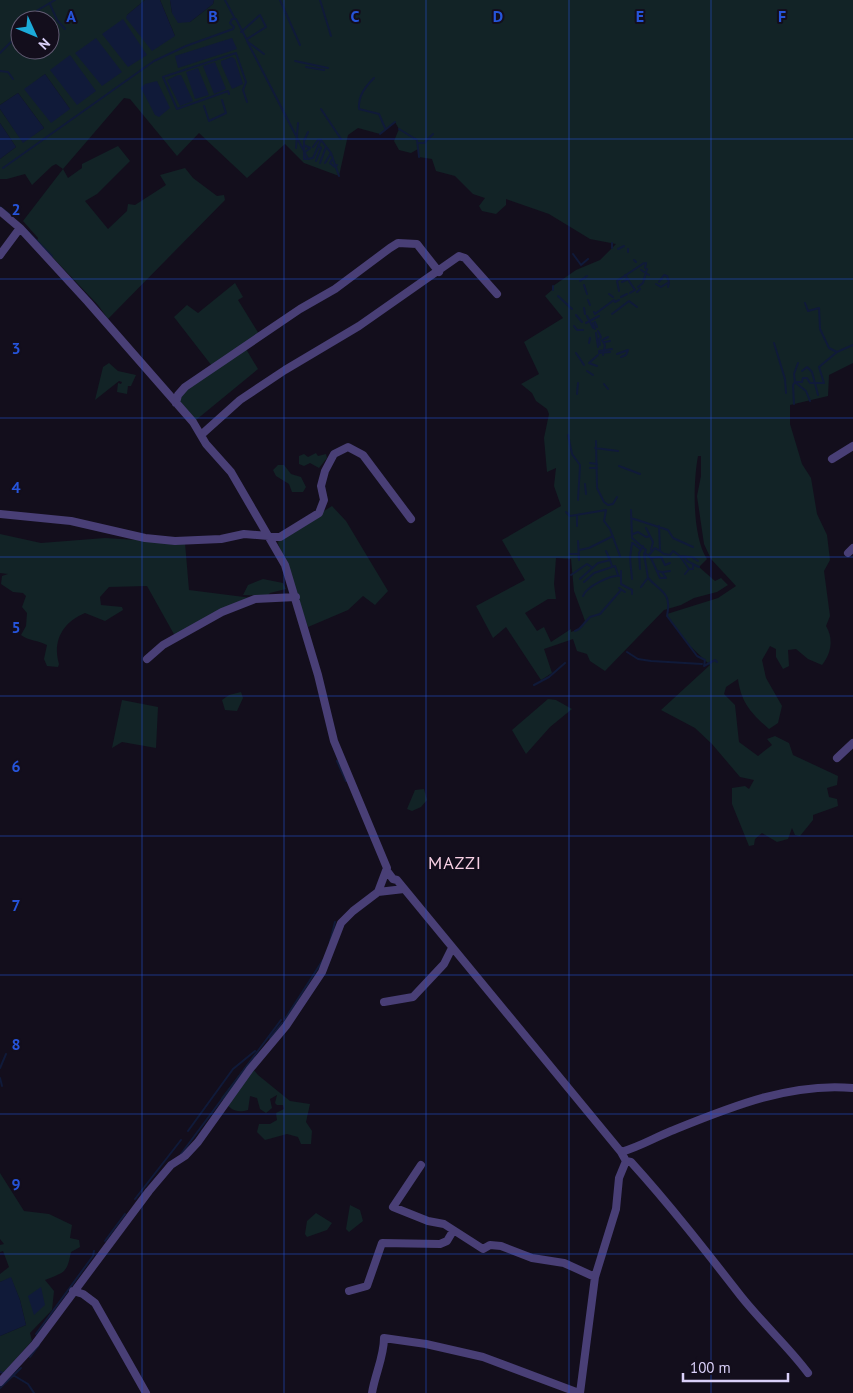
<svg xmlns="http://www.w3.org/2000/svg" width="853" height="1393" font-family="'PT Sans',sans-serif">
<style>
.green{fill:#122326;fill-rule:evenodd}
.water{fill:#101a39}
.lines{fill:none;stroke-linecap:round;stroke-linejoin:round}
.stream{stroke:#101a39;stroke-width:2}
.minor{stroke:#493f76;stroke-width:8}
.grid{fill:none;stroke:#2654da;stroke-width:1;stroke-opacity:0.55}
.labels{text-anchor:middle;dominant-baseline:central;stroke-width:4;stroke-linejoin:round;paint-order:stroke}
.quarter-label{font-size:18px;letter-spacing:1px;fill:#f9d1e5;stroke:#130e1c}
.grid-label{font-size:16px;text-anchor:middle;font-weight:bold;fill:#2654da;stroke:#130e1c;stroke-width:4;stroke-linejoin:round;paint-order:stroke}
</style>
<rect width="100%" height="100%" fill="#130e1c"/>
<path class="green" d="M0 0H145L127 15 175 36 160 0H170L172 13 190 22 213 4 214 0H853V363L829 375 828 396 790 405V424L802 464 811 478 817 514 827 535 830 560 824 571 830 616 826 626C834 639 831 654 822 665L808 659 796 649 788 650 789 666 783 669 776 657V649L770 646 762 660 766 678 782 706 778 723 769 729C752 714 741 703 738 679L726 687 724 694 735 705 739 742 758 756 772 745 767 739 775 736 789 743 793 755 838 776 837 785 827 788 829 797 837 799 838 806 813 815V820L800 836 795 835 792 828 788 839 777 842 762 833 755 839 754 845 749 846 732 804V788L745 786 749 789 754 780 740 777 712 744 695 728 661 710 710 665 690 646 669 619 667 614 718 598 736 586 711 559 704 544 697 496 701 476V456H698C693 483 692 536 707 559L699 567 715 581 721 578 728 585 717 592 694 598 681 605 664 610 605 671 590 661 587 654 577 651 573 639 544 649 552 673 541 680 506 627 493 638 476 606 525 580 502 540 561 506 554 486 556 468 547 472 544 438 549 414 547 409 536 401 532 393 521 384 539 374 524 342 563 318 545 296 552 290 553 286 576 270 600 260 616 244 590 239 549 214 506 199V205L496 214 482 211 479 206 485 198 473 194 455 176 436 171 432 159 419 157 418 149 411 153 399 150 394 141 399 129 395 122 380 134 358 128 348 135 339 176 304 163 285 144 247 178 199 133 177 156 130 99 124 98 63 169 68 178 82 168V164L118 146 130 161 97 194 85 201 108 229 127 211 128 204 135 205 166 185 160 175 185 168 193 178 217 196 224 195 225 200 108 319 98 305 37 241 38 238 23 221 63 169 56 164 52 166 32 185 25 174 7 179H0V159L16 147 0 123V109L23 142 44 128 18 93 0 105ZM20 20H50V50H20ZM45 74 70 109 32 84ZM556 558 571 559 574 591 585 621 579 629 571 632V629L551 642 544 627 537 631 525 613 548 599H556L554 584Z
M235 283 243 297 238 300 259 334 212 366 174 317 187 305 198 313Z
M246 349 258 369 196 420 179 402V397L186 388Z
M109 363 118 371 136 375 131 386H128L127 394 117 392 118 383 121 384 122 382 119 381 95 400 103 367Z
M316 453 318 456 326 454 327 458 319 468 310 463 304 466 299 464V456L304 454 308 457Z
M278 465H284L291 474 301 477 306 487 303 492H292L289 484 276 476 273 470Z
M332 506 346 521 388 591 375 605 363 596 348 610 308 627 278 543 279 539Z
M0 534 41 543 105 538 185 543 189 590 252 598 175 636 147 586 109 587 100 597 101 605 122 607 123 610 105 621 85 613C63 622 52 641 59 664L58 667 47 666 44 659 47 645C38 640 29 641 21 635L26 626 27 613 22 607 26 596 23 593 13 592 1 584 2 576 8 574 0 573Z
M263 579 283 583 286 589 270 593 267 596 243 595 248 585Z
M241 692 243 698 237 711 225 710 222 700 229 695Z
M548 699 556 700 572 709 550 727 526 754 512 730Z
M122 700 158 707 156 748 122 742 112 748Z
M424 789 427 800 421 807 412 811 407 809 415 790Z
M248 1063 258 1075 290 1101 310 1104 306 1122 312 1131 311 1144H301L298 1137 287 1134 265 1140 257 1132 259 1124H270L277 1120 276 1113 284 1109 283 1105H277L275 1103 277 1095 270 1099 272 1108 266 1113 260 1109 257 1098 250 1096 248 1110C235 1114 229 1108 221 1098Z
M0 1173 24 1211 49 1214 72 1225 70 1238 79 1240 80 1247 71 1252C67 1273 65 1272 45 1280L54 1291 52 1310 30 1333 32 1341 3 1373 0 1372V1336L26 1325 20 1300 11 1278 0 1282V1274L9 1267 3 1251 0 1252V1245L4 1244 0 1239Z
M350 1205 360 1210 363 1221 349 1232 346 1229Z
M316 1213 332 1223 327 1230 307 1237 305 1234 307 1221Z"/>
<path class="water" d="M145 0H160L175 36 152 51 126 18 127 15Z
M170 0H214L213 4 190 22 178 23 172 13Z
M123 19 147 55 128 67 102 34Z
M96 38 122 72 102 86 75 53Z
M232 38 237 49 178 68 175 56Z
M70 55 96 91 77 105 50 70Z
M232 57 235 59 243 84 232 89 221 64V61Z
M215 62 226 89 214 94 203 66Z
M198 68 209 95 195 99 186 72Z
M45 74 70 109 51 123 24 89Z
M178 75H181L193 101 180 106 167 80Z
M157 81 170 108 159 117 155 115 141 88 145 84Z
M18 93 44 128 23 143 0 109V105Z
M0 123 16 147 0 159Z
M11 1277 20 1300 26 1325 0 1336V1282Z
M41 1287 45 1305 34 1315 28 1296Z"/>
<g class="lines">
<path class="stream" d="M225 0 235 19
M280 0 300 45
M320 0 331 36
M50 4 57 20 65 29
M29 20 38 10 55 0
M241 32 260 15 266 27 247 39
M247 41 308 159 313 158 321 140
M33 50 35 56
M0 53 11 42 20 37
M295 61 328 68
M306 67 324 70
M0 71 8 72 13 79
M374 78C365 87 358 96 359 109L379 114 385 128
M229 94 228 91 177 109 163 77 236 53 246 82 243 90 247 102
M204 106 209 121 226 113 222 100
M321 109 341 139
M399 129 417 140 419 157
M308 132 304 141V159H308
M380 134 395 122
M418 143H424L433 134
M304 145 310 148 305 152
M313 147 318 140H321L331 153 339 176
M296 148 298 123
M333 158 330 163 335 167 337 165
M316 161 321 148 318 145
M320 163 326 147
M325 163 331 153
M3 168 154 61 186 46 233 29 234 27 230 23 232 19H236L248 42 264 54
M0 207 12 216
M25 229 52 256
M612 248V243
M618 249 624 246
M628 252V249
M573 254 581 265 588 259
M634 260 636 262
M645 268 646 263
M641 270 649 275
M625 275 635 290 630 293
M580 281 587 276
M622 282 628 279
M659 282 664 275 667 276 669 282 668 287
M656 284 661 287 669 282
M584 285 587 294
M638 287 643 283 647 269
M553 290V286
M619 291 617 281 644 263
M637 292 640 289
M609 294 613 297
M558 296 572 309
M621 297 627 294
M588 300 590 305
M584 308 585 314
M594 312 595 314 614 300 615 302 619 300
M612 314 629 301 637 307
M576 315 582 322
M587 316 593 328
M595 322 597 327
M586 323 599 316
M593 323 595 329
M574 326 577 330H583
M598 331 601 337 599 339 600 345
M596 333 598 347
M604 339 608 337
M602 340 605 345 603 355
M605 342 610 341
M589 343 590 338
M774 343 785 379 786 393
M599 351 612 349
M837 352 853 345
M576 353 584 365
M599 353 610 352
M617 354 628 350 626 355 621 357
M597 366 589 363 598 355
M587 371 593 375
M802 371 807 367 812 372 818 395
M795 382H802L803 378H807L810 383H824L819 367 837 352 829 348 820 329 819 308 808 311 805 303
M796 383 806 391 810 401
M604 384 608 389
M577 394 578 383
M794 404 793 385 795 382 794 374 798 363
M568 435 572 454 580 465 578 500
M596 441 597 488 604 502 608 505 613 504 617 497
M595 448 618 451
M590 463 597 464
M619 466 640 474
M590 468H597
M585 484 586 494
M631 510 632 538 646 550 644 554 648 578C661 592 672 592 667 616L697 656 705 660 704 666 715 660 717 662
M566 512 570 516 606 510 604 521 610 529 620 556
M577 516V526
M631 518 668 530 673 538 693 547
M659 526 660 551 664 554 670 555 673 551 680 556 692 557 698 561
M646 528 653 542 651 550
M633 534 638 532 646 537 650 536
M578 541 579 560
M633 543 640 549
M579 550 589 548 613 536
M606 551 610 560
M645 553 651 558 660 578H666
M570 554H579
M649 555 655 548 660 551
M680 556 689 569 685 574
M651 558 661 557 665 565 670 563
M685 558 687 561 699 567
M640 569 639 553 643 546
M689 569H693V564
M621 571V584L632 590V594
M657 571 662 572 666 578
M663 572 670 571
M571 575 587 564 593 568
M580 579 598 563 610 560 612 566
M632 579 630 558 632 543
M584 582 594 573 615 566 618 575
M641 587 647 579
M619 588 625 592
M583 596C586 587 611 574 621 576
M575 631 579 629 590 617 600 614 621 590
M627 652 638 659 651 661 702 664
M534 685 549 677 565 663
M337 761 346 781
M330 942 335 922
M285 1019 323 960
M270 1038 282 1023
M0 1068 6 1054
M0 1078 2 1086
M188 1131 233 1069 255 1051
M181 1154 281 1020
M135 1199 181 1140
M105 1241 125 1214
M36 1334 93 1256 94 1251
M30 1357 39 1345
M0 1372 3 1373
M13 1375 28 1384 34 1393
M0 1388 21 1368"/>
<path class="minor" d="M0 211 20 228 88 302 193 422 206 444 231 472 285 565 318 675 334 741 387 868 378 892 353 911 341 923 322 972 286 1026 250 1069 198 1142 185 1156 171 1165 149 1191 35 1344 0 1382
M0 255 20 228
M176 403 178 395 185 387 300 309 335 289 390 248 398 243 417 244 439 272
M201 435 240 400 285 370 359 326 459 256 465 258 497 294
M832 459 853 446
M0 514 71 521 145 538 175 541 221 539 244 534 280 537 319 513 324 500 321 486 325 471 334 454 348 447 363 455 411 519
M848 553 853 548
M147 659 163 645 222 612 255 599 296 597
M837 758 853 743
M387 871 393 879 397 880 621 1152 626 1161 631 1162C670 1205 705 1250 740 1295 762 1323 788 1346 808 1373
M378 892 404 889
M384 1002 413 997 444 964 452 948
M621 1152C639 1147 654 1138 671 1131 728 1108 790 1082 853 1088
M421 1165 393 1207 428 1221 444 1224 483 1249 490 1245 501 1246 532 1258 564 1263 595 1277
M73 1291 83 1294 95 1303 146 1393
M349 1291 367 1286 382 1243 440 1244 447 1241 453 1231
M372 1393C375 1374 384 1357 384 1338L426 1344 483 1357 579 1393
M580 1393 595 1277 616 1209 619 1178 626 1161"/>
</g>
<path class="grid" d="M142 0V1393M284 0V1393M426 0V1393M569 0V1393M711 0V1393M0 139H853M0 279H853M0 418H853M0 557H853M0 696H853M0 836H853M0 975H853M0 1114H853M0 1254H853"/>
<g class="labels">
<g class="quarter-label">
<text x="455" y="862">MAZZI</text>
</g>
</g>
<g class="grid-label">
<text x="71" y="22">A</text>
<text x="213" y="22">B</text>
<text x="355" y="22">C</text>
<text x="498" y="22">D</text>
<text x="640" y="22">E</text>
<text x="782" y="22">F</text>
<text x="16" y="215">2</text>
<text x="16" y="354">3</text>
<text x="16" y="493">4</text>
<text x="16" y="633">5</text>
<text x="16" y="772">6</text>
<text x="16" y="911">7</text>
<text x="16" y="1050">8</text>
<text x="16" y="1190">9</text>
</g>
<g transform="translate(35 35) rotate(134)"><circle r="24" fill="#130e1c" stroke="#635c74"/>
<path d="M0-4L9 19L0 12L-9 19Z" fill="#1cabd9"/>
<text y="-8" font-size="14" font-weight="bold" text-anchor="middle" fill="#dad0f9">N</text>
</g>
<path d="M683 1373v8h105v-8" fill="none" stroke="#dad0f9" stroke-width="2.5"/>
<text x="690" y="1373" font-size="15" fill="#dad0f9" stroke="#130e1c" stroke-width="4" paint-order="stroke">100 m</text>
</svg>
